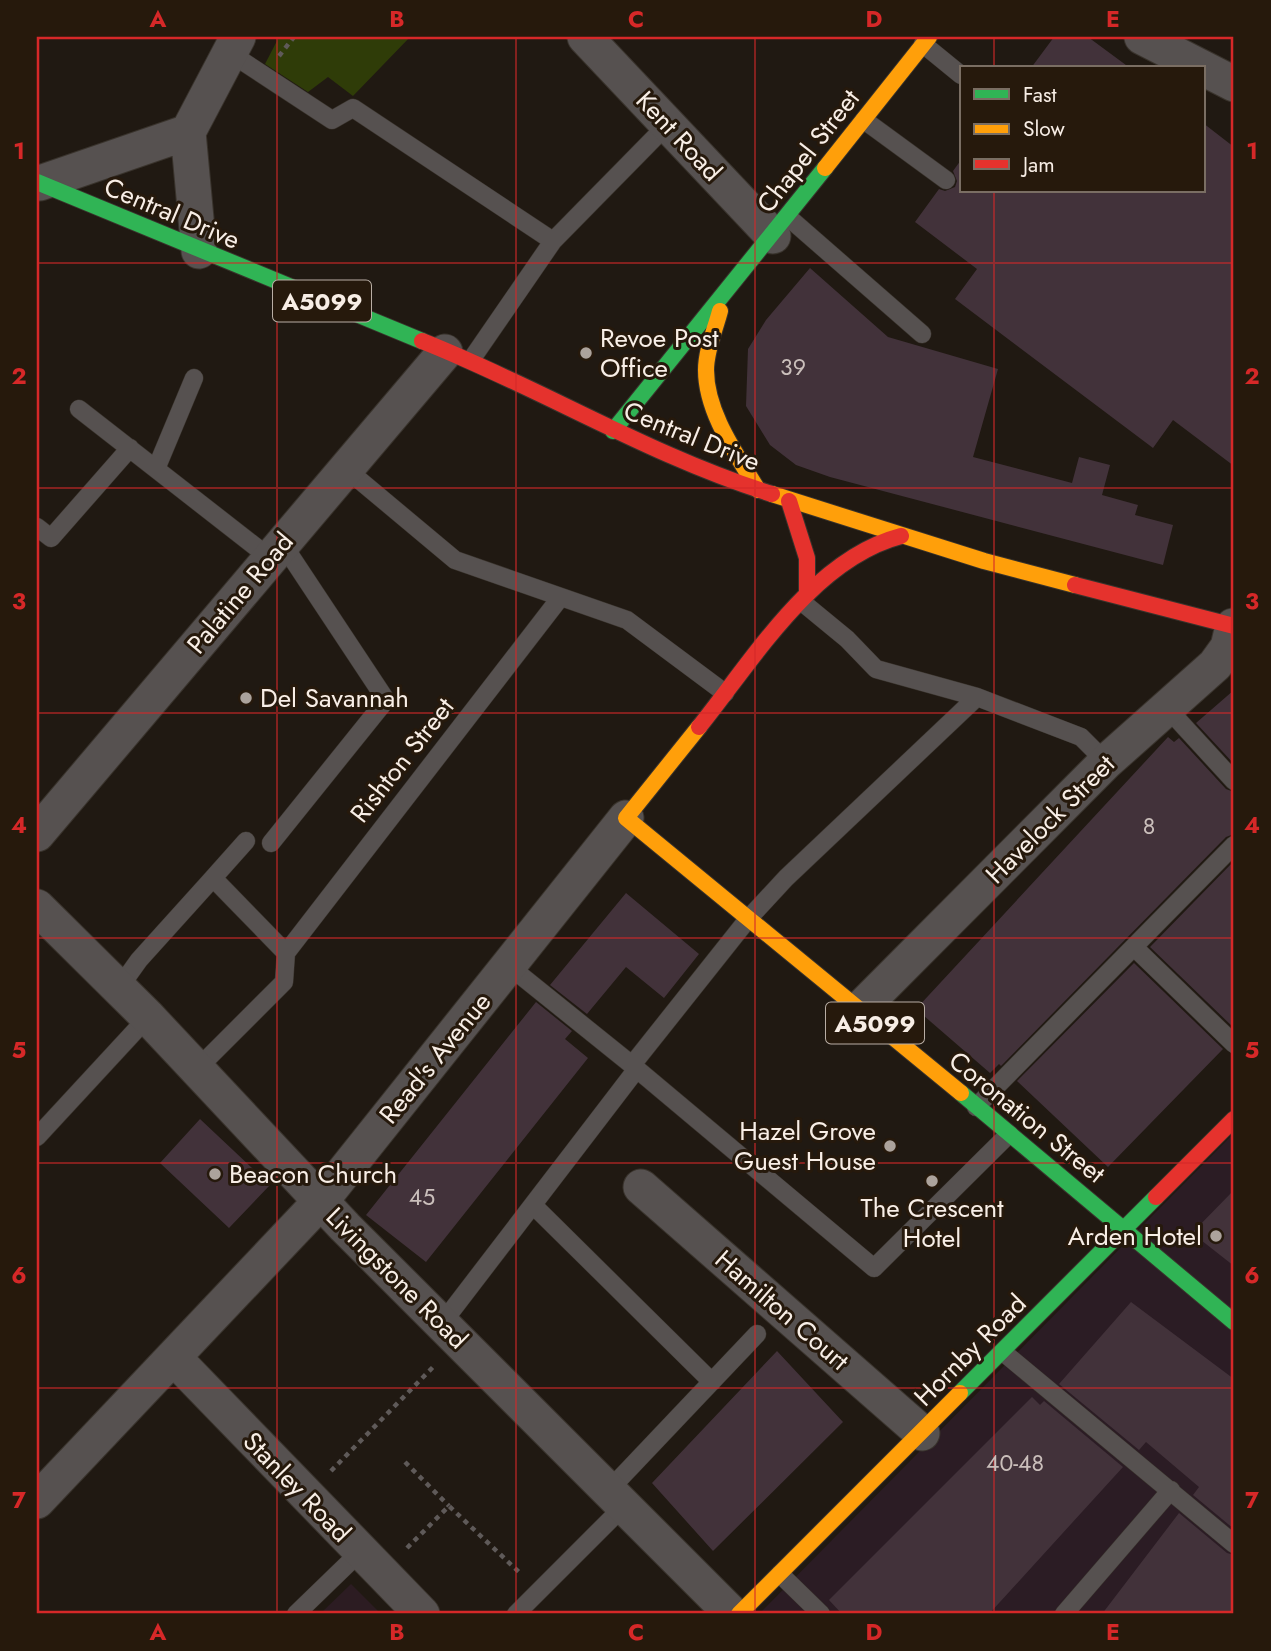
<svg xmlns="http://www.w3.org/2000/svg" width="1271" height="1651" font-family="Jost,sans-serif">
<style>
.commercial{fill:#2b1c24}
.education{fill:#2c1c22}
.green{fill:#2f3c08}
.building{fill:#42323a}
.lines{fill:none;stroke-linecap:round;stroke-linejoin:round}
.lane-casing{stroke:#39332c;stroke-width:19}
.street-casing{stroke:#39332c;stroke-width:37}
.fast-casing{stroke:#39332c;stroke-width:18}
.slow-casing{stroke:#39332c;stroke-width:18}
.jam-casing{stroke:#39332c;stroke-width:18}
.path{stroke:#5f5a59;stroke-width:4.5;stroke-dasharray:5 5;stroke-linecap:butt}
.lane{stroke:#565150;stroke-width:18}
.street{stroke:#565150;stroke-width:35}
.fast{stroke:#30b455;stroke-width:16}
.slow{stroke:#ff9f0a;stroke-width:16}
.jam{stroke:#e5322d;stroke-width:16}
.grid{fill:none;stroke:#d62828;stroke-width:2;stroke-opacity:0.55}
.poi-dot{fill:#aca39c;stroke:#26190c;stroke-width:2.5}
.labels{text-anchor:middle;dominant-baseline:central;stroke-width:6;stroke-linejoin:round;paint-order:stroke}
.number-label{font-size:23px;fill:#cabfbb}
.shield{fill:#26190c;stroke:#b9aea5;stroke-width:2}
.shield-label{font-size:24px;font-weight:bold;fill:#f8eee6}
.street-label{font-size:26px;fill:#f8eee6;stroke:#26190c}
.poi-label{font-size:26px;fill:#f8eee6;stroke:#26190c;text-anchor:start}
.neatline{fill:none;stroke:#d62828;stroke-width:2.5}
.grid-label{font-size:23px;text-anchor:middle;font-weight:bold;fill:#d62828}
</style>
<rect width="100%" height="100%" fill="#201912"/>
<path class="commercial" d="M1234 1133V1614H759Z"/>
<path class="education" d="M351 1584 381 1614H320Z"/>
<path class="green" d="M279 37H410L353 96 328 77 308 92 265 64Z"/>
<path class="building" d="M1054 37H1088L1130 68H1031Z
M1203 123 1234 147V466L1173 420 1153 448 955 299 977 269 915 222 939 189 945 191 955 187 957 181 953 171 961 160V191H1203Z
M810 268 888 337 998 369 973 457 1072 483 1079 457 1110 465 1102 495 1138 505 1135 515 1173 525 1163 565 830 477 796 465 770 445 746 406 748 349 766 320Z
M1234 690V764L1196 723Z
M1168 737 1174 742 1179 738 1226 789 1234 792V834L1226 837 1001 1066 999 1064 990 1073 916 1009Z
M1234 861V1028L1150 947Z
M626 893 699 954 664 998 626 967 587 1014 550 985Z
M1134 963 1223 1049 1108 1167 1017 1081Z
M536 1002 572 1031 565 1039 588 1058 426 1262 366 1215Z
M200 1119 270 1185 229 1228 160 1163Z
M1234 1190V1266L1192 1233Z
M1131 1302 1234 1379V1529L1193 1495 1199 1487 1146 1442 1139 1450 1059 1384Z
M777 1351 843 1422 713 1551 652 1483Z
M1032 1397 1040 1405 1044 1401 1123 1467 989 1614H842L829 1600Z
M1179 1513 1227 1553 1234 1555V1614H1102Z"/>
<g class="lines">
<defs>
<path id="lane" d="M923 44 961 75
M230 53 332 120 353 108 553 241
M864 120 946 180
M788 217 922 334
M471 360 553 241 667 125
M79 409 270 558
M345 468 455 560 627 620 725 693
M156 469 194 378
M37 527 51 538 130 448
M802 602 847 639 876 669 977 697 1081 737 1106 762
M1168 709 1234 781
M271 843 386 700 282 543
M213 878 246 841
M1135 948 1234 1044
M286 953 560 598
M509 966 632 1065 874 1268 1009 1134
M119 988 139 960 213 878 286 953 284 982 197 1069
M632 1065 748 919 786 878 977 697
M976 1107 1234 845
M37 1137 148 1017
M533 1205 712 1382
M443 1322 636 1070
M1003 1352 1234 1544
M609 1490 757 1334
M780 1574 821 1614
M296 1614 360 1552
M516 1614 624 1506
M1064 1614 1171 1490"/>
<path id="street" d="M585 37 773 236
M1142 37 1234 84
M40 183 188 132
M199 251 188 132 238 37
M37 834 445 352
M37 907 148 1017 345 1227 732 1614
M859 1010 1106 762 1215 665 1228 647 1233 626
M641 1187 922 1433
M174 1358 422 1614
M37 1501 320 1202 626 818"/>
<path id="fast" d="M37 182 422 341
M613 431 825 168
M961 1093 1234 1322
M960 1393 1156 1197"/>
<path id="slow" d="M825 168 929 37
M720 311C715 330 706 350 706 370 706 413 737 455 758 490
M772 494 984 561 1075 585
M699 727 626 818 961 1093
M739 1614 960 1393"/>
<path id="jam" d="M422 341C541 388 650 456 772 494
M789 501 807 558V593
M1075 585 1234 626
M699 727C753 660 813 559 901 536
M1156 1197 1234 1119"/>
</defs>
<use href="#lane" class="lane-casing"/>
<use href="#street" class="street-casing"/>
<use href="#fast" class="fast-casing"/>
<use href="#slow" class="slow-casing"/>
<use href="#jam" class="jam-casing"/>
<path class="path" d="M279 56 294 37
M405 1462 449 1506
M331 1471 435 1365
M407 1548 449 1506 521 1574"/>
<use href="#lane" class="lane"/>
<use href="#street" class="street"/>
<use href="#fast" class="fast"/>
<use href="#slow" class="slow"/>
<use href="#jam" class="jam"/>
</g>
<path class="grid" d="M277 37V1614M516 37V1614M755 37V1614M994 37V68M994 191V1614M37 263H1234M37 488H1234M37 713H1234M37 938H1234M37 1163H1234M37 1388H1234"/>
<g class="poi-dot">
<circle cx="586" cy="353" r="7"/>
<circle cx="246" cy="698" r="7"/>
<circle cx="890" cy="1146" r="7"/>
<circle cx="215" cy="1174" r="7"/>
<circle cx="932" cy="1181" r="7"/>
<circle cx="1216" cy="1236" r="7"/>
</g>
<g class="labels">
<g class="number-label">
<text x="793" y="367">39</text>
<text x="1149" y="826">8</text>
<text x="422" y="1197">45</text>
<text x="1015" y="1463">40-48</text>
</g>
<g class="shield">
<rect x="273" y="280.5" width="98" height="41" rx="5"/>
<rect x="826" y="1002.5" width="98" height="41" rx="5"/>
</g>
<g class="shield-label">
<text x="322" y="301">A5099</text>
<text x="875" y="1023">A5099</text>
</g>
<g class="street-label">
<text transform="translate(679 136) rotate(47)">Kent Road</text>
<text transform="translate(808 151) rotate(-52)">Chapel Street</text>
<text transform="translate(172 213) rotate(23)">Central Drive</text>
<text transform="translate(692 436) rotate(22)">Central Drive</text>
<text transform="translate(240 593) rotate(-50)">Palatine Road</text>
<text transform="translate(402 760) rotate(-52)">Rishton Street</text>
<text transform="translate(1050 819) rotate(-45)">Havelock Street</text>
<text transform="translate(435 1058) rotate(-51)">Read's Avenue</text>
<text transform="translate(1027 1117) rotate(39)">Coronation Street</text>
<text transform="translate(397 1278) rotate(45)">Livingstone Road</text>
<text transform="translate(782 1310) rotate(41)">Hamilton Court</text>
<text transform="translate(970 1350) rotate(-45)">Hornby Road</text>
<text transform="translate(297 1487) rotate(46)">Stanley Road</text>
</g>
<g class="poi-label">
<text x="600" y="338">Revoe Post<tspan x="600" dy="30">Office</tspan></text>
<text x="260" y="698">Del Savannah</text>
<text x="876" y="1131" text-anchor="end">Hazel Grove<tspan x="876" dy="30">Guest House</tspan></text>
<text x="229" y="1174">Beacon Church</text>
<text x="932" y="1208" text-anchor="middle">The Crescent<tspan x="932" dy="30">Hotel</tspan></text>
<text x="1202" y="1236" text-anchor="end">Arden Hotel</text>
</g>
</g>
<rect width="1271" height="1651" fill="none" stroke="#26190c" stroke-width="77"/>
<rect x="960" y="66" width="245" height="126" fill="#26190c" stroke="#7a6e63" stroke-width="2"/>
<rect x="974" y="89" width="35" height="10" fill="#30b455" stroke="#7a6e63" stroke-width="2"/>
<text x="1023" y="102" font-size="21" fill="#f8eee6">Fast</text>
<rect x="974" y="124" width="35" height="10" fill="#ff9f0a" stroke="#7a6e63" stroke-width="2"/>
<text x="1023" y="136" font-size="21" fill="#f8eee6">Slow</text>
<rect x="974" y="159" width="35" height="10" fill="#e5322d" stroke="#7a6e63" stroke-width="2"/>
<text x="1023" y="172" font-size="21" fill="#f8eee6">Jam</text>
<rect x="38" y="38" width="1194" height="1574" class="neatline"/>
<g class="grid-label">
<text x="158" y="27">A</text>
<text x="397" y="27">B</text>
<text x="636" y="27">C</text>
<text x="874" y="27">D</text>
<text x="1113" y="27">E</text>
<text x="19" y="159">1</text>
<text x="1252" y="159">1</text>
<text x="19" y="384">2</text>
<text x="1252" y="384">2</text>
<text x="19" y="609">3</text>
<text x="1252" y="609">3</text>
<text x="19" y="833">4</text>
<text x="1252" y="833">4</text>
<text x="19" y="1058">5</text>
<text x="1252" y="1058">5</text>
<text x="19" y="1283">6</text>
<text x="1252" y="1283">6</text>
<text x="19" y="1508">7</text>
<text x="1252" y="1508">7</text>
<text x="158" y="1640">A</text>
<text x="397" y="1640">B</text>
<text x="636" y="1640">C</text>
<text x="874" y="1640">D</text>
<text x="1113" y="1640">E</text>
</g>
</svg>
